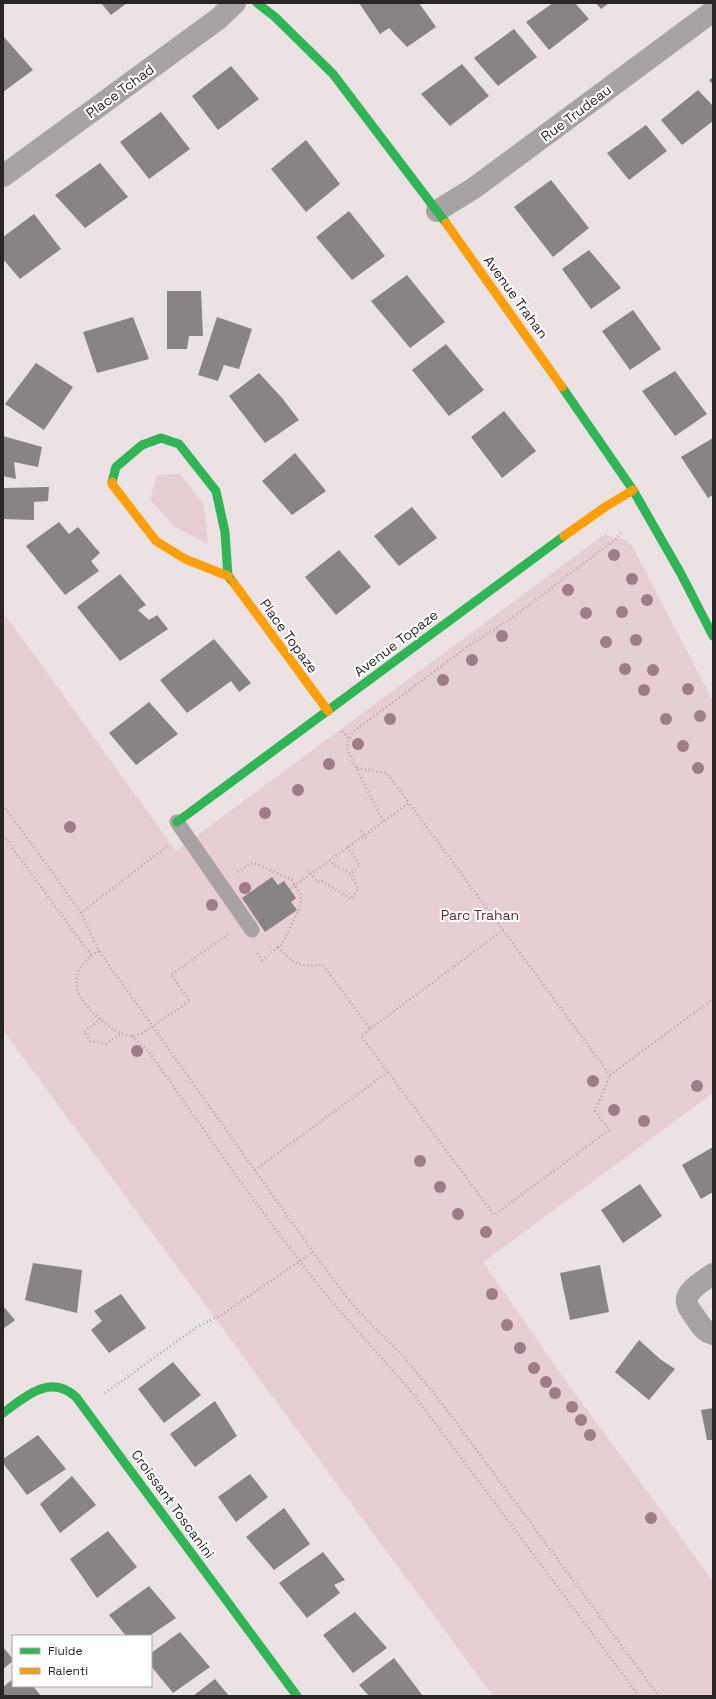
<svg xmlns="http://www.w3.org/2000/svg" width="716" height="1699" font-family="'Space Grotesk',sans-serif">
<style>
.green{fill:#e7ced3}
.building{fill:#878483}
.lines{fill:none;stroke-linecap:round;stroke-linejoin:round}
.path{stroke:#aba6a7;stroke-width:2.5;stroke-dasharray:1 3;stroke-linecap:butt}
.lane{stroke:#a9a2a3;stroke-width:15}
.street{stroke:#a9a2a3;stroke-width:22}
.fast{stroke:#30b455;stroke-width:9}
.slow{stroke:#ff9f0a;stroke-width:9}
.tree{fill:#9f7d86}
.labels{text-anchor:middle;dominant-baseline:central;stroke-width:4;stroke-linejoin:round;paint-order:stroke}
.street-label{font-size:14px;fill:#2a2425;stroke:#fff}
.park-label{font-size:14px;fill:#622b3a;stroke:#fff}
</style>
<rect width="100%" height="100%" fill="#eae2e3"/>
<path class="green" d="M180 474 204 505 208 544 175 527 150 500 157 475Z
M605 534C615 541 621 533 632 546L713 701V1093L483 1262 565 1380 713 1581V1696H493L3 1030V612L176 851Z"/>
<path class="building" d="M101 3H127L111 15Z
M359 3H419L436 27 407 47 389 28 380 34Z
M553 3H575L589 19 549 50 526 22Z
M596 3H609L601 9Z
M514 29 537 57 498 86 474 58Z
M3 36 33 70 3 92Z
M462 64 489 96 450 126 421 94Z
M231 66 259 99 218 130 192 96Z
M713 77V85L709 80Z
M698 90 713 106V121L682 145 661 120Z
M161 112 190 149 149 179 120 142Z
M646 125 667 151 629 180 607 153Z
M306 140 340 184 306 212 271 169Z
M100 163 128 197 85 228 55 195Z
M551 180 589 228 553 257 514 207Z
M349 211 385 256 352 280 316 237Z
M34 214 61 249 20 279 3 259V237Z
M589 250 621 288 591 309 562 269Z
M407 275 445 322 410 348 371 301Z
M167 291H201L203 336H189L187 349H167Z
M633 310 661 349 630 370 602 331Z
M133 317 149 359 97 373 83 332Z
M217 317 252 329 239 369 224 365 218 381 198 375Z
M446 344 484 390 449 416 412 370Z
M36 363 73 387 44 430 5 404Z
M675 371 707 414 675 436 642 391Z
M259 373 282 398 299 420 265 443 229 396Z
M504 411 536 451 502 478 471 437Z
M3 436 42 447 38 467 14 462 16 479 3 476Z
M713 438V495L708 498 681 457Z
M295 453 326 491 292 515 262 481Z
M49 487 48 501 34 502V520L3 519V488Z
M412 507 437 538 399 566 374 536Z
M59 522 69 534 78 527 100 553 91 561 99 571 65 595 26 546Z
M339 550 371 587 336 615 305 577Z
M120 574 146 605 138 610 149 620 157 615 168 629 120 661 77 607Z
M214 639 251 683 239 692 231 681 187 713 160 680Z
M149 702 178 734 136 765 109 733Z
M272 877 278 885 284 881 296 898 291 902 297 910 265 932 242 898Z
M713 1147V1192L701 1199 682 1165Z
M640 1184 662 1216 623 1243 601 1210Z
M33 1263 82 1270 77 1313 25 1300Z
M600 1265 609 1312 570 1320 560 1273Z
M121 1294 146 1328 109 1353 91 1330 102 1321 94 1311Z
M3 1306 15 1320 3 1329Z
M639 1340 660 1359 675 1369 649 1400 615 1372Z
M173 1362 201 1395 164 1423 138 1389Z
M215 1401 237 1436 195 1467 170 1434Z
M713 1408V1440H707L701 1410Z
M38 1435 66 1469 27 1495 3 1463V1459Z
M250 1474 268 1497 236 1522 218 1497Z
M72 1476 96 1505 60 1533 40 1504Z
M284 1508 310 1544 274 1570 246 1537Z
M108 1531 137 1567 97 1598 70 1559Z
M323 1552 345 1580 334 1585 340 1593 307 1618 279 1583Z
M149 1586 176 1618 149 1636H126L109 1615Z
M355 1612 387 1648 353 1673 323 1635Z
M180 1632 210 1667 173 1693 151 1666V1653Z
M3 1647 13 1659V1661L3 1669Z
M394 1658 423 1696H369L359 1685Z
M13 1679V1686H33L41 1696H3V1687Z
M215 1679 229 1696H193Z"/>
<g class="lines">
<path class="path" d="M342 731 348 738
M357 768 387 773 409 803
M3 805 55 876 81 913 99 951 313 1252 346 1296 360 1313 404 1357 440 1401 659 1696
M383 821 348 752C346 743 349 738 354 731L470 645 512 618 616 539 621 533
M361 831 367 840
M3 835 91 955
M347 847 360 865 351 874
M308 870 317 882 322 881 351 899 358 888 351 874 334 865 330 860
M238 872 251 863 257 864 292 880 301 896 300 907 282 944 262 960 256 951
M81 913 167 846
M503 930 610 1075 713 999
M278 947C295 966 298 966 323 965L370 1029 503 930 409 803 290 889
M99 951C86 958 73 972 77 989 81 1005 114 1036 132 1036 134 1036 138 1034 141 1034L190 1001 171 975 228 934
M101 1019 84 1032 90 1041 106 1044 122 1033
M132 1036 149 1052C203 1128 255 1205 313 1278 345 1319 381 1356 414 1395L639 1696
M388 1072 494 1215 609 1130 595 1111 610 1075
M255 1170 388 1072 361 1036 370 1029
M105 1393 197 1327 221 1315 313 1252"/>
<path class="lane" d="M177 822 252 930"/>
<path class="street" d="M3 176 218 19 235 3
M437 211 474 188 713 11
M713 1274C705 1280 684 1291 687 1303 688 1309 694 1315 697 1320 701 1326 705 1332 713 1334"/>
<path class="fast" d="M257 3 275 17 333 74 446 223
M562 387 633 490 680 572 713 636
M112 482 116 467 142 445 161 438 179 444 216 491 225 532 228 576 233 582
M177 822 564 536
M3 1413C25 1397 50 1373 76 1397L297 1696"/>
<path class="slow" d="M446 223 562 387
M112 482V484L156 541 185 559 228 576
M564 536 605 507 633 490
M233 582 328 711"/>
</g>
<g class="tree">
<circle cx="614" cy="555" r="6"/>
<circle cx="632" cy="579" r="6"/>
<circle cx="568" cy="590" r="6"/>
<circle cx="647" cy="600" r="6"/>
<circle cx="622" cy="612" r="6"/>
<circle cx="586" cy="613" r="6"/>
<circle cx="502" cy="636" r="6"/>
<circle cx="636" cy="640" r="6"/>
<circle cx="606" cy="642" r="6"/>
<circle cx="472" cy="660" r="6"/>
<circle cx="625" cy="669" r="6"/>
<circle cx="653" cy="670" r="6"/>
<circle cx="443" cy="680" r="6"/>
<circle cx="688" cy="689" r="6"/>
<circle cx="644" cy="690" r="6"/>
<circle cx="700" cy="716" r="6"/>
<circle cx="390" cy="719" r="6"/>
<circle cx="666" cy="719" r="6"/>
<circle cx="358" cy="744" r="6"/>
<circle cx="683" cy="746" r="6"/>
<circle cx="329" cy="764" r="6"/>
<circle cx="698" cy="768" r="6"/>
<circle cx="298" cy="790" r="6"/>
<circle cx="265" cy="813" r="6"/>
<circle cx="70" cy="827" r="6"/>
<circle cx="245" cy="888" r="6"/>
<circle cx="212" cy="905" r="6"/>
<circle cx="137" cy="1051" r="6"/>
<circle cx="593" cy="1081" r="6"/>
<circle cx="697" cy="1086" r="6"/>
<circle cx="614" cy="1110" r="6"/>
<circle cx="644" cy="1121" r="6"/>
<circle cx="420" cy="1161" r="6"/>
<circle cx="440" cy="1187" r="6"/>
<circle cx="458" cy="1214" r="6"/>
<circle cx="486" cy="1232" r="6"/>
<circle cx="492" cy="1294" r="6"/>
<circle cx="507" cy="1325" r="6"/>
<circle cx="520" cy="1348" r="6"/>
<circle cx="534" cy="1368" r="6"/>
<circle cx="546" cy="1382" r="6"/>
<circle cx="555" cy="1393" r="6"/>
<circle cx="572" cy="1407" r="6"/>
<circle cx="581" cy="1420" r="6"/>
<circle cx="590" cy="1435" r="6"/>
<circle cx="651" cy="1518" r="6"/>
</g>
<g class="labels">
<g class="street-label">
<text transform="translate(120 91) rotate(-36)">Place Tchad</text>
<text transform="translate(576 113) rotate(-37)">Rue Trudeau</text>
<text transform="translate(516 297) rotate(54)">Avenue Trahan</text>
<text transform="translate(289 636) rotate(54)">Place Topaze</text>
<text transform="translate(396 643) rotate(-37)">Avenue Topaze</text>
<text transform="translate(173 1504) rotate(54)">Croissant Toscanini</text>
</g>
<g class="park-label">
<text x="480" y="915">Parc Trahan</text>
</g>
</g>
<rect width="716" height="1699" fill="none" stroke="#2a2425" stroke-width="8"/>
<rect x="12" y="1635" width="140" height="52" fill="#ffffff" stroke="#aaa7a8"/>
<rect x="20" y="1648" width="20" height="6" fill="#30b455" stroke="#aaa7a8"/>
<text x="48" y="1655" font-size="12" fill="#2a2425">Fluide</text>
<rect x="20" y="1668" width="20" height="6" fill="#ff9f0a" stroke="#aaa7a8"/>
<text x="48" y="1675" font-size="12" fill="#2a2425">Ralenti</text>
</svg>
